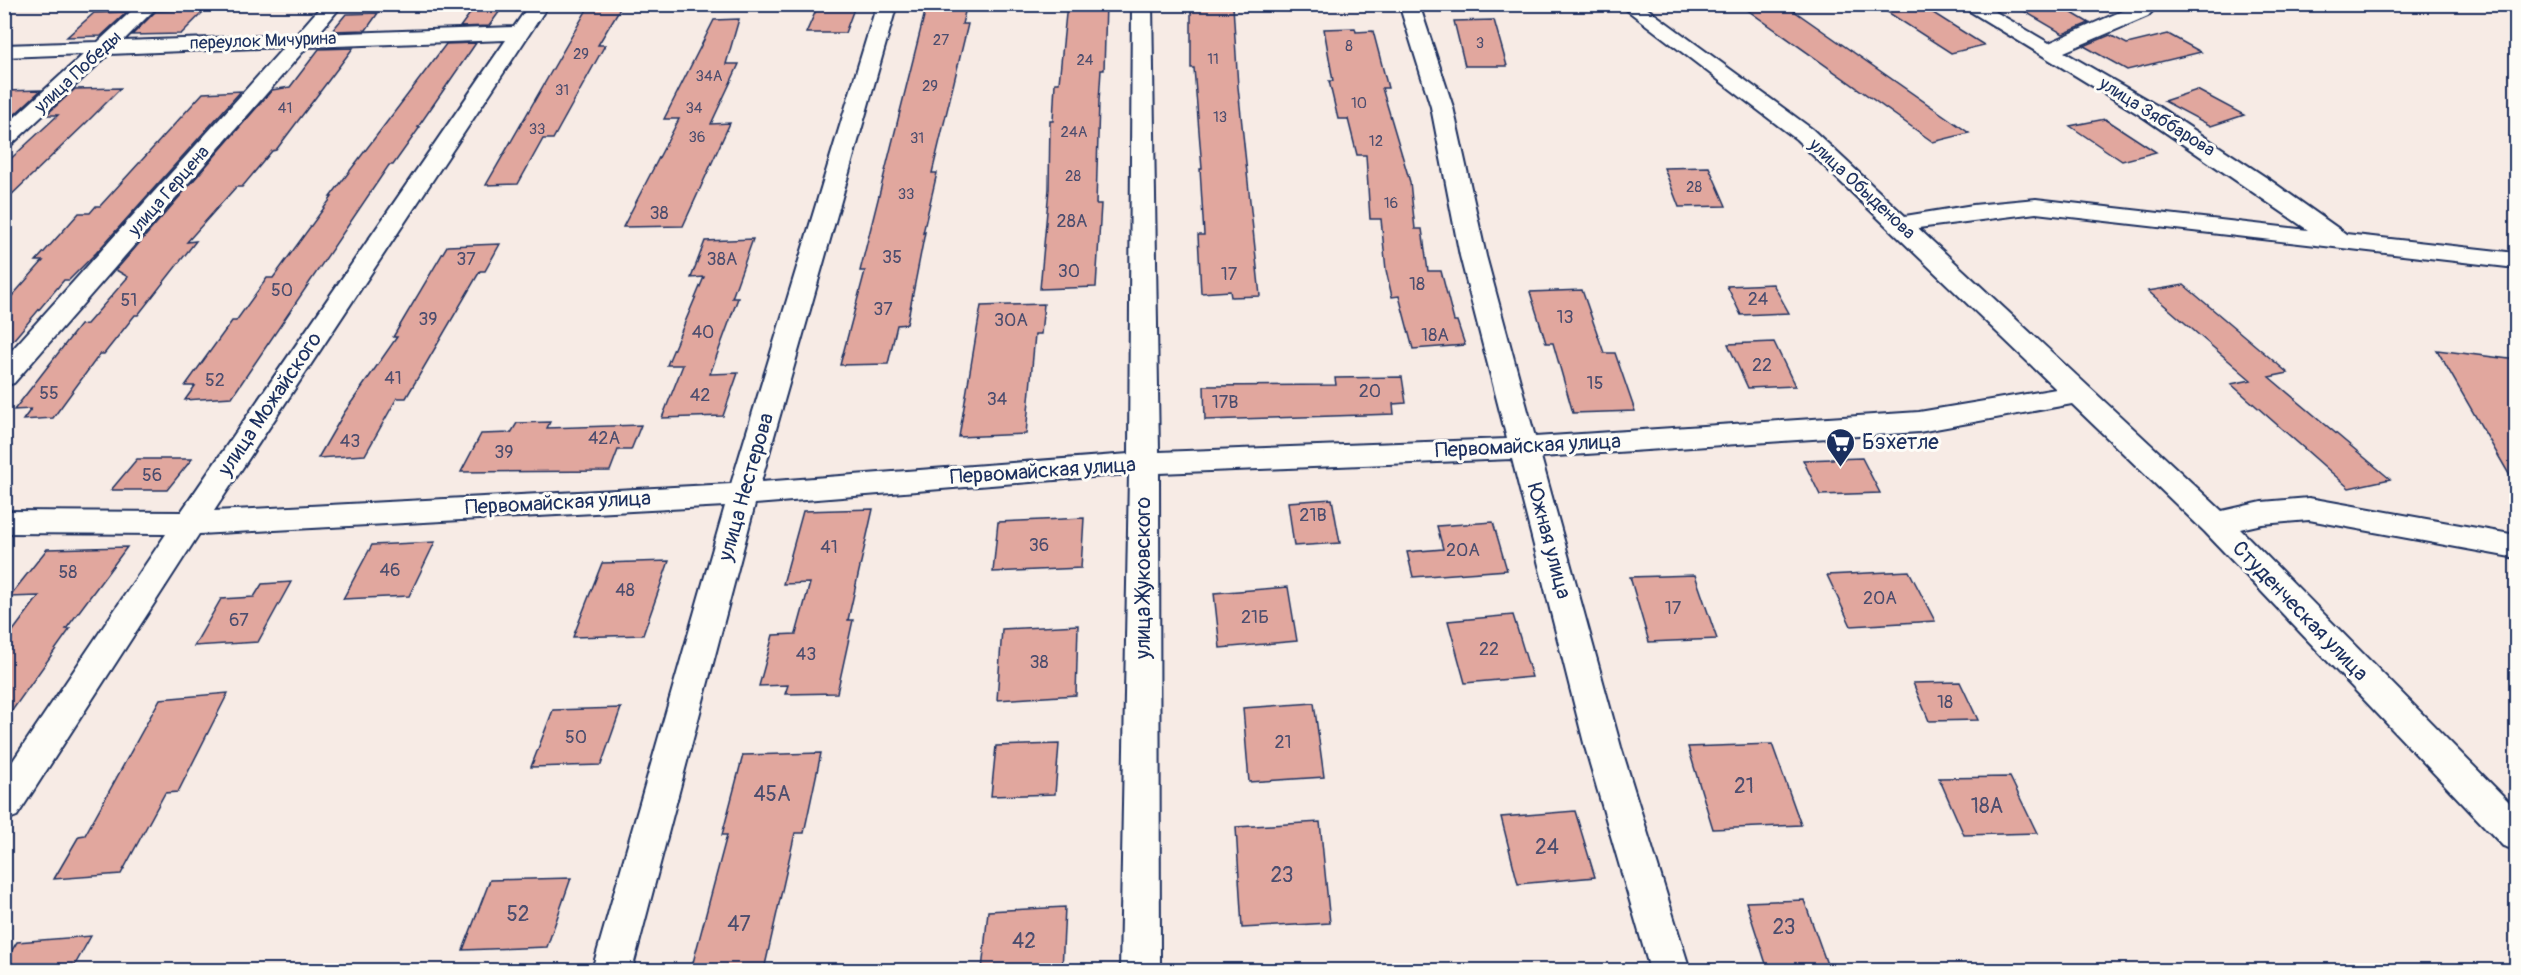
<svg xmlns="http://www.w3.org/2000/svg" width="2521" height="975" font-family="Pangolin,sans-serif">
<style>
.building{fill:#e1a79e;stroke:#1b2f5e;stroke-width:1.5}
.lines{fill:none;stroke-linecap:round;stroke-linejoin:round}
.minor-casing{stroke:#1b2f5e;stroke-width:4}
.minor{fill:#fdfcf7;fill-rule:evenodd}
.labels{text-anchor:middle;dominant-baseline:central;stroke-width:6;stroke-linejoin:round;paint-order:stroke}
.far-number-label{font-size:15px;fill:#4c4d6e}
.far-street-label{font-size:18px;fill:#1b2f5e;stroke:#fdfcf7}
.number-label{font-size:18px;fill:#4c4d6e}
.street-label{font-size:21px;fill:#1b2f5e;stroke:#fdfcf7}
.poi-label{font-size:21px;fill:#1b2f5e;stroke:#fdfcf7;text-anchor:start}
.near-number-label{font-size:21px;fill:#4c4d6e}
</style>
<rect width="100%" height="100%" fill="#f7ebe5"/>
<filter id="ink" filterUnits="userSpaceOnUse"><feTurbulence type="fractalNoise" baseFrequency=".0167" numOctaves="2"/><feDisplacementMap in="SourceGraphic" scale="12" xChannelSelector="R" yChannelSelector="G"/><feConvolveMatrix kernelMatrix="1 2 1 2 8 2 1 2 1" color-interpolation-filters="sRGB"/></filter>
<g filter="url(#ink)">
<path class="building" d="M477 4H505L489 26 460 27Z
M927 4H967L962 24H968L932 173H937L923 233 925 232 907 324 897 325 888 364 840 365 865 271H860Z
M1067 4H1106L1104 70H1101L1099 101 1096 204H1101L1096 287 1040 289 1049 189 1050 121H1053L1055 83H1059Z
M1739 4H1784L1969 133 1933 142Z
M1875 4H1919L1984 45 1951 53Z
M2012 4H2057L2089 23 2063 34Z
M622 5 598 45H605L553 139H543L518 184 486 185 589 6Z
M818 6H855L845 33H806Z
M1191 6H1233L1238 87 1260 296 1231 297 1230 291 1201 293 1198 235H1204L1200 169H1202L1194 68H1191Z
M206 9 181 34 132 35 156 11Z
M127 12 101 36 67 37 94 13Z
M378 13 366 30 332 31 346 14Z
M739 19 726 64H739L711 124 730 123 683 226 623 227 679 119H664L714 20Z
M1494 20 1507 66H1465L1454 21Z
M1355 28 1356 32 1373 31 1388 88H1382L1410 182 1415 229H1422L1428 271H1441L1454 321H1457L1465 345 1413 349 1399 296 1392 297 1386 270 1381 219H1370L1366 155H1357L1348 119H1338L1329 81H1333L1324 29Z
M2168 34 2201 52 2127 70 2084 46 2110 35 2127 44Z
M476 43 418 127H420L393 165H389L232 397 185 400 195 386H185L232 321H236L267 278H273L332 197H330L446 44Z
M353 48 276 150 272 151 242 187H236L187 242 196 241 138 315H135L104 354H100L53 418 23 420 31 409 14 410 80 325 87 324 128 277 116 270 272 90 290 87 319 49Z
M121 88 84 125 4 202V165L58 115H46L75 89Z
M41 90 13 116H4V91Z
M2197 90 2244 115 2211 126 2164 101Z
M241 91 96 253 69 280H64L4 351V305L43 261H36L79 213H90L96 206H100L203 93Z
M2105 119 2110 122 2156 152 2122 161 2070 126Z
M1709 167 1726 206 1679 207 1664 168Z
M753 239 732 298H738L710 374 738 373 723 416 662 418 683 365H667L704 277 691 278 705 241Z
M500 244 485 271H480L406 398H397L365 455 318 458 344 413 397 337H393L447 246Z
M1773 284 1789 313 1741 315 1727 286Z
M2184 285 2288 373 2269 377 2390 479 2349 488 2231 384 2251 380 2148 291Z
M1582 290 1604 353H1615L1635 411 1573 413 1553 343H1546L1530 292Z
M1044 304 1041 334H1035L1026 434 959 437 981 306Z
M1774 342 1795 386 1748 388 1728 344Z
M2437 350 2517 360V488Z
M1402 377 1406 403 1393 404 1394 414 1205 420 1204 386 1336 385 1335 378Z
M550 422 547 428 641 425 631 450H618L610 471 461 472 481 434 511 433 517 423Z
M1862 458 1880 493 1820 495 1803 460Z
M137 459H192L167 490H111Z
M1332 499 1340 543 1294 546 1288 502Z
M873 509 848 620H853L837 693 785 694 788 685 759 686 773 635 796 634 810 583 783 584 803 511Z
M1084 518 1081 568 993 572 998 522Z
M1493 522 1507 570 1413 577 1407 552 1443 549 1437 526Z
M435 542 409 596 343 599 372 545Z
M127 547 66 629H70L4 722V643L39 596 9 597 47 549Z
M669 561 643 635 573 637 602 563Z
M1909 571 1935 621 1851 626 1827 575Z
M1695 575 1717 639 1649 642 1630 577Z
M291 582 258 642 194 646 221 599 254 597 262 584Z
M1288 587 1297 641 1220 648 1214 593Z
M1513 615 1532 677 1465 683 1448 621Z
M1078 625 1076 695 997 700 1002 629Z
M1960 682 1978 720 1929 721 1913 683Z
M228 693 178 792 165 793 121 874 54 879 79 836 85 835 160 699Z
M1314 703 1324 777 1249 782 1243 708Z
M621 708 601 765 531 767 553 710Z
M1059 744 1055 794 991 796 996 746Z
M1772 744 1801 825 1713 829 1688 747Z
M821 753 804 833H795L764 970H691L727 835H722L743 755Z
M2010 777 2037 833 1964 835 1939 778Z
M1575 811 1595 877 1518 884 1501 817Z
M1320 822 1330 923 1242 928 1236 827Z
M571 878 547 947 463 950 490 880Z
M1804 900 1829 970H1768L1746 902Z
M1065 907 1062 970H982L988 911Z
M91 936 72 970H4V963L17 942Z"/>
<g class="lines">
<defs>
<path id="minor" d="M139 4H160L123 41 296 35 323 4H343L318 34 514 27 530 4H549L214 511 731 484 877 4H897L761 482 1129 454 1132 4H1152L1159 452 1507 439 1460 256 1431 107 1399 4H1419L1453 107 1486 256 1535 437 1919 412 2056 389 1796 139 1619 4H1641L1812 129 1905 216 1973 205 2036 199 2308 230 2140 115 1958 4H1982L2049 43 2138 4H2159L2148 16 2064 52 2156 105 2270 180 2346 234 2516 253V268L2036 213 1918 228 2222 511 2262 502 2309 498 2516 535V558L2309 520 2262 524 2240 529 2516 809V850L2503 846 2205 532 2072 404 1919 432 1541 457 1621 747 1690 970H1650L1585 747 1512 459 1159 473 1160 970H1120L1129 474 755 504 632 970H592L725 506 199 534 17 816 4 821V774L166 534 4 533V511L181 512 506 40 307 47 14 383 4 386V359L284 47 109 54 12 144 4 146V127L84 54 4 57V45L98 42Z"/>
</defs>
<use href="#minor" class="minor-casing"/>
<use href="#minor" class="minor"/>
</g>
</g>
<defs>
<symbol id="supermarket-pin" viewBox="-11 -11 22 30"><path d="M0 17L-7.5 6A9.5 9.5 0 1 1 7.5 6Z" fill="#1b2f5e" stroke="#fdfcf7"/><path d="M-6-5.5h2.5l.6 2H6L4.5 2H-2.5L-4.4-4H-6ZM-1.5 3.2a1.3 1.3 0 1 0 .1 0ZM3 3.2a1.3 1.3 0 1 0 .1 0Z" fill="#fff"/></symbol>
</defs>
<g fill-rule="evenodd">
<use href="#supermarket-pin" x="1824" y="426" width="33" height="45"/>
</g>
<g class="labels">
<g class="far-number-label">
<text x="941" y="40">27</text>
<text x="1480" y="43">3</text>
<text x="1349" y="46">8</text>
<text x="581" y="54">29</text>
<text x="1213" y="59">11</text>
<text x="1085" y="60">24</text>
<text x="709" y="76">34А</text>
<text x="930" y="86">29</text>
<text x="562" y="90">31</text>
<text x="1359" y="103">10</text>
<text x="285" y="108">41</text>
<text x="694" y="108">34</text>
<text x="1220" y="117">13</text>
<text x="537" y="129">33</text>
<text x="1074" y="132">24А</text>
<text x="697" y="137">36</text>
<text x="917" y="138">31</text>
<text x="1376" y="141">12</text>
<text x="1073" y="176">28</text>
<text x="1694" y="187">28</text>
<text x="906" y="194">33</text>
<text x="1391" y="203">16</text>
</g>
<g class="far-street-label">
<text transform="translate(263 41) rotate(-2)">переулок Мичурина</text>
<text transform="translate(78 72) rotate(-43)">улица Победы</text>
<text transform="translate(2157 117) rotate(32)">улица Зяббарова</text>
<text transform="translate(1862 189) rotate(43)">улица Обыденова</text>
<text transform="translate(169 191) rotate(-49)">улица Герцена</text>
</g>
<g class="number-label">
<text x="659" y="213">38</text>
<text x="1072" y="221">28А</text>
<text x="892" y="257">35</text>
<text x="466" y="259">37</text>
<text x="722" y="259">38А</text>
<text x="1069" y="271">30</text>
<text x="1229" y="274">17</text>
<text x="1417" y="284">18</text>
<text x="282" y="290">50</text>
<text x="1758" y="299">24</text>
<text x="129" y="300">51</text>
<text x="883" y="309">37</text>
<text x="1565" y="317">13</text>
<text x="428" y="319">39</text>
<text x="1011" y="320">30А</text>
<text x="703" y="332">40</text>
<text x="1435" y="335">18А</text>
<text x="1762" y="365">22</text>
<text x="393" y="378">41</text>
<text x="215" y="380">52</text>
<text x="1595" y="383">15</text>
<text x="1370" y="391">20</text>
<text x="49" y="393">55</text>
<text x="700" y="395">42</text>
<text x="997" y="399">34</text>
<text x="1225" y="402">17В</text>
<text x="604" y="438">42А</text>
<text x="350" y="441">43</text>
<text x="504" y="452">39</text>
<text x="152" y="475">56</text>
<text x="1313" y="515">21В</text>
<text x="1039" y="545">36</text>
<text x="829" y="547">41</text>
<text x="1463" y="550">20А</text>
<text x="390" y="570">46</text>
<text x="68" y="572">58</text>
<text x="625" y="590">48</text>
<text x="1880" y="598">20А</text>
<text x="1673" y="608">17</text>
<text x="1255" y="617">21Б</text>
<text x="239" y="620">67</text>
<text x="1489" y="649">22</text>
<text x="806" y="654">43</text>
<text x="1039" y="662">38</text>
<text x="1945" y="702">18</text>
<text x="576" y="737">50</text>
<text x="1283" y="742">21</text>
</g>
<g class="street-label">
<text transform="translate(270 404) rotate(-56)">улица Можайского</text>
<text transform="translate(1528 446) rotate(-3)">Первомайская улица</text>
<text transform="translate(1043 471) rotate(-4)">Первомайская улица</text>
<text transform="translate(746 487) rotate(-74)">улица Нестерова</text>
<text transform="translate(558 503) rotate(-3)">Первомайская улица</text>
<text transform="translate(1549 541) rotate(75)">Южная улица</text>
<text transform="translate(1143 578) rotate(-90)">улица Жуковского</text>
<text transform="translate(2300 611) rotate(46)">Студенческая улица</text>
</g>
<g class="poi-label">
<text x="1862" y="442">Бэхетле</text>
</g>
<g class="near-number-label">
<text x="1744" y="786">21</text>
<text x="772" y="794">45А</text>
<text x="1987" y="806">18А</text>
<text x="1547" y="847">24</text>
<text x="1282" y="875">23</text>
<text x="518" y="914">52</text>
<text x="739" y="924">47</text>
<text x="1784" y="927">23</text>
<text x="1024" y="941">42</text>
</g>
</g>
<rect width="2521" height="975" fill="none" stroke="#fdfcf7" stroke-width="24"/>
<rect x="12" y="12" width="2497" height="951" fill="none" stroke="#1b2f5e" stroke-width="2" filter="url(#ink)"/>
</svg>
